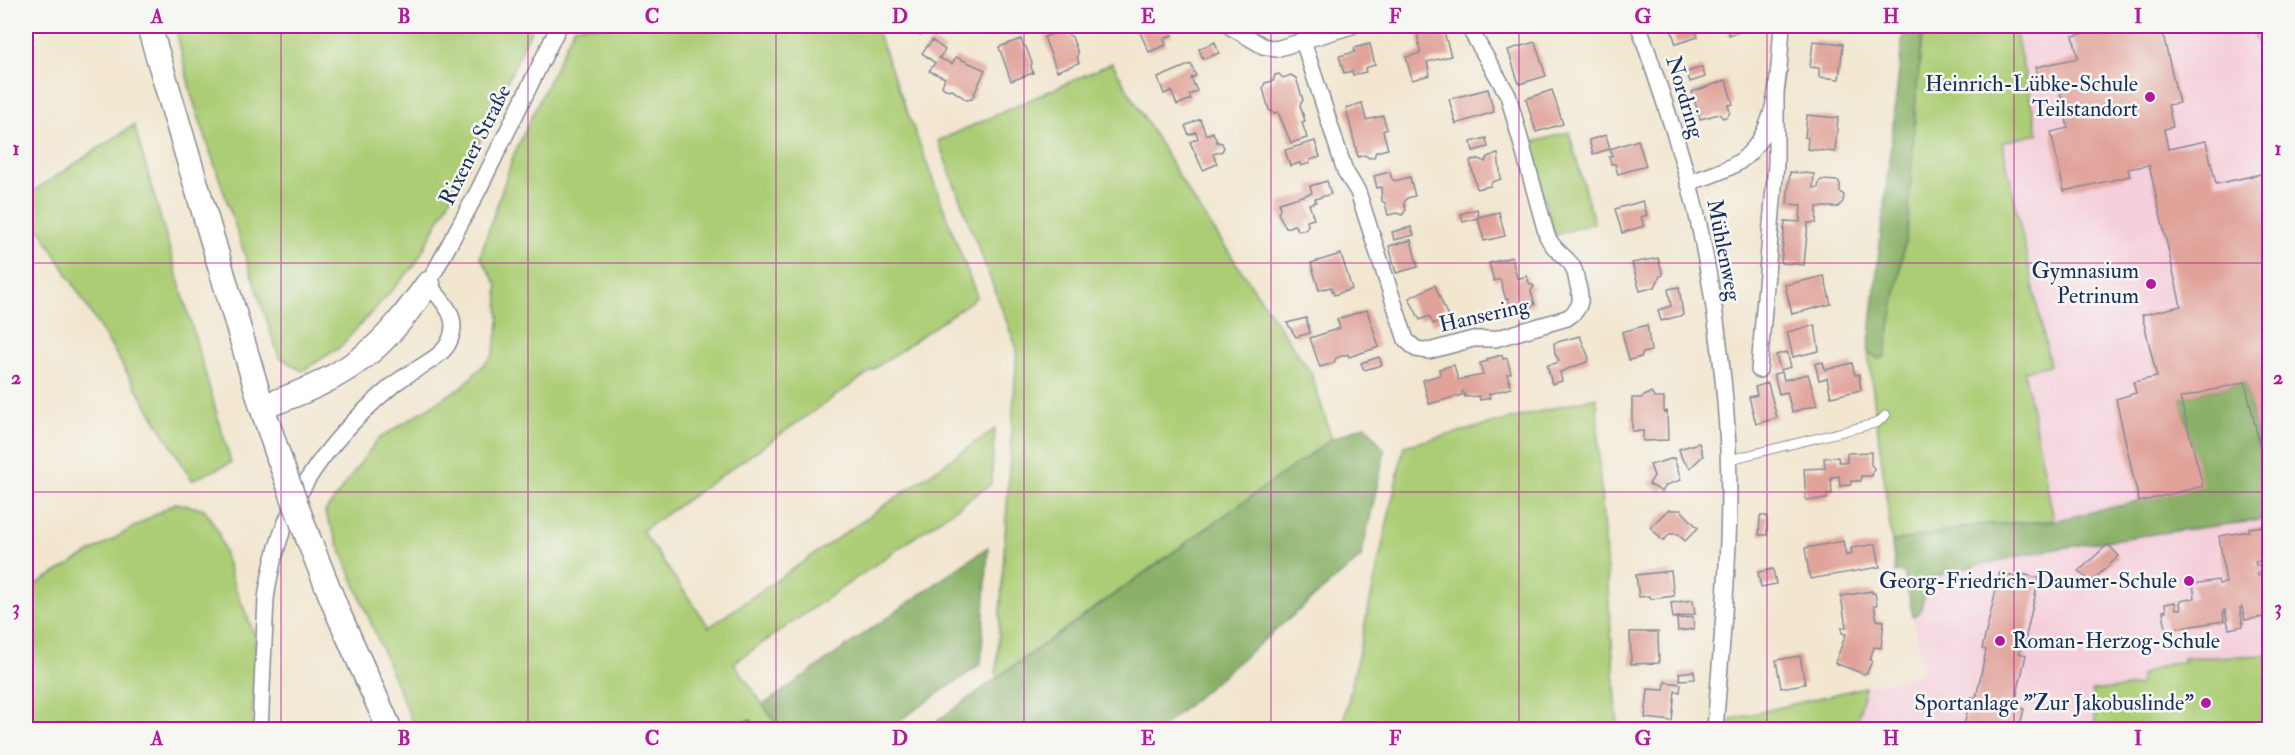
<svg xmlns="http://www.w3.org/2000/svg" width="2295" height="755" font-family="'IM FELL Double Pica',serif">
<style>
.built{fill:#f5cfdb}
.green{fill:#accd75;stroke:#647e6a;stroke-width:1.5}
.forest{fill:#89b066;stroke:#527062;stroke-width:1.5}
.building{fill:#e0a299}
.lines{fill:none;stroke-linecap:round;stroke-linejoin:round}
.lane-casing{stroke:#868a96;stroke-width:10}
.street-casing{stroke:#868a96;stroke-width:18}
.primary-casing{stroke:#868a96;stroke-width:27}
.lane{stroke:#fff;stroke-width:8}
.street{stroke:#fff;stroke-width:15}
.primary{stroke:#fff;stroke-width:24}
.primary-bridge-casing{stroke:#868a96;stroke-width:27;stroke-linecap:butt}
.primary-bridge{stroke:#fff;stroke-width:24}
.grid{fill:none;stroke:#b5179e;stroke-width:1.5;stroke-opacity:0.55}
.poi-dot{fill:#b5179e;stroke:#f6f6f2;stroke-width:2}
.labels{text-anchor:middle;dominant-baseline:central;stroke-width:5;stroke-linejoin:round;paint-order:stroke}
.poi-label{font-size:22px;fill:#1b2f5e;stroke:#f6f6f2;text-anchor:end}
.street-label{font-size:22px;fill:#1b2f5e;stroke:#f6f6f2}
.neatline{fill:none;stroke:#b5179e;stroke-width:2}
.grid-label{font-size:20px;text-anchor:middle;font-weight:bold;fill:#b5179e}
</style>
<rect width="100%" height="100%" fill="#f6f6f2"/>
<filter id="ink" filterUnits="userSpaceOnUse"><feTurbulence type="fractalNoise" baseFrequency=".0167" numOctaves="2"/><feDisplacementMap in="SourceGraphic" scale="12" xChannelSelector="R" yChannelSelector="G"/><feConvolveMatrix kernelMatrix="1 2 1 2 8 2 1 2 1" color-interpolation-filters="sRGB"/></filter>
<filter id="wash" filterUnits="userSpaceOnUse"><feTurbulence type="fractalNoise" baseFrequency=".008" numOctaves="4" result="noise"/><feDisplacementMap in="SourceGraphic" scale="24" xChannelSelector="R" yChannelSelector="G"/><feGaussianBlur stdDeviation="1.35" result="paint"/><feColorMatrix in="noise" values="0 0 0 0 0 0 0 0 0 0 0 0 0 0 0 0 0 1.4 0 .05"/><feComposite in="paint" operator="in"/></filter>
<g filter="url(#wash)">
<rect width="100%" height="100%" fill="#f2e6cf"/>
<path class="built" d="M2014 26H2250L2265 60 2270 59 2269 487 2245 382 2203 486 2054 521 2024 371 2050 364 2002 142 2037 134Z
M2269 519V655L2184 658V662L2168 663 2144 729 1856 730 1865 687 1923 673 1913 616 1920 612 1929 578 1984 562 2145 535Z"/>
<path class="green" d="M175 26H533L470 162 415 265 339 348 302 371 279 357 192 97Z
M575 26H875L977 297 642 531 709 627 995 429 991 484 734 663 780 729H415L325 512 377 440 463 386 493 355 499 324 497 285 480 256 514 154Z
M1923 26H2016H2014L2038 134 2002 142 2050 365 2024 371 2054 521 1978 525 1892 542 1868 352 1879 359 1916 98Z
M2250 26H2269V59L2265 60Z
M1112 63 1190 195 1311 373 1332 439 996 678 1017 349 938 141Z
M134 125 231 463 192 480 26 206V196Z
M1569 132 1594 223 1555 235 1527 144Z
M1597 397 1599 463 1618 729H1342L1404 446Z
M175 503 204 509 218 531 233 582 256 638 252 729H26V590Z
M2269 655V729H2096L2092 691 2140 686V675L2168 663 2183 662V658Z
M1865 687 1856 729H1730L1731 719Z"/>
<path class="forest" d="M1904 26H1923L1916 98 1908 225 1885 357 1879 359 1868 352Z
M2245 382 2269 487V519C2156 534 2039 546 1929 578L1920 612 1913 616 1904 572 1895 573 1892 542 1978 525 2054 521 2202 486 2180 398Z
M1366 425 1385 451 1361 557 1160 729 944 730 937 721 1332 439Z
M988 547 981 664 887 729H780L763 705Z"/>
<g id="blocks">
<path class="building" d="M906 26H937V28L933 32 920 35 918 31 909 35Z
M1137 26H1169L1172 35 1164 39 1166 45 1149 52Z
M1412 26H1448L1449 31 1444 32 1451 56 1427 62 1430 75 1412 80 1406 57 1420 53 1417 30Z
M1488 26H1508V28L1490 34Z
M1670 26H1694L1698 37 1676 44Z
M1726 26H1748L1749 29 1729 35Z
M2087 26H2095L2096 30 2116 26H2161L2179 103 2168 105 2173 127 2164 129 2168 149 2206 141 2216 184 2270 172V466L2265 467 2245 382 2180 398 2203 486 2139 502 2116 399 2136 393 2133 382 2157 377 2142 315 2181 306 2149 165 2128 169 2130 176 2064 191 2051 132 2068 128 2059 85 2040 90 2036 67 2078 58 2073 36 2089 32Z
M1066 29 1069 35 1072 37 1078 53 1077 56 1079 63 1057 71 1044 37Z
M1021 39 1023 45 1026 47 1032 63 1031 66 1033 73 1011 81 999 47Z
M932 40 945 50 939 58 952 64 956 57 985 70 972 99 967 100 952 90 945 89 942 86 945 78 929 71 935 63 922 53Z
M1813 41 1843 44 1839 79 1819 77V68L1810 67Z
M1215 42 1219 53 1203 59 1199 49Z
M1535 42 1546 76 1519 84 1508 50Z
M1370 44 1375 65 1365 68 1366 72 1353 75 1352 71 1344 73 1339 56 1355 52 1354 48Z
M1191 64 1196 76 1191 78 1197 91 1189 95 1191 99 1177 105 1171 91 1164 94 1158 78Z
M1702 67 1705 77 1690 82 1687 72Z
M1279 74 1283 78 1291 75 1296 78 1303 100 1300 105 1305 121 1302 122 1307 138 1291 143 1278 112 1274 113 1269 110 1263 88 1265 83 1273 81 1275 75Z
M1726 80 1733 104 1728 105 1730 112 1728 116 1723 118 1719 114 1700 119 1692 92Z
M1488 89 1494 112 1456 124 1449 99Z
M1552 90 1563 124 1536 132 1526 99Z
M1362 103 1366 120 1383 116 1387 129 1383 131 1388 149 1376 152 1374 157 1369 158 1365 155 1358 157 1346 108Z
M1807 115 1838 118 1835 152 1807 149 1808 138 1805 137Z
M1200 119 1206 135 1213 132 1217 142 1222 143 1224 148 1222 151 1213 154 1217 164 1203 170 1190 142 1198 138 1196 132 1189 135 1185 126Z
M1606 135 1610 149 1638 140 1646 166 1618 174 1615 164H1611L1609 157 1612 156 1610 149 1593 154 1589 140Z
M1486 138 1488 147 1473 151 1471 142Z
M1315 141 1320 157 1310 160V163L1301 166 1300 163 1290 166 1285 150Z
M1498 154 1501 179 1492 182 1490 186 1477 189 1470 161 1480 159 1485 162 1489 156Z
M1390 172 1392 179 1395 181 1410 177 1415 196 1407 198 1404 203 1406 210 1402 215 1397 213 1388 215 1385 203 1382 201 1381 187 1377 188 1374 176Z
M1790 172 1814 174 1813 188H1818L1819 182 1821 180 1838 181 1840 184V192L1844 195 1843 202 1838 207H1817L1816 223H1808L1804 265 1781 263 1785 221 1800 222 1801 205 1787 204Z
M1327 181 1331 194 1315 199 1316 202 1309 204 1314 219 1307 221 1308 225 1306 229 1299 231 1294 225 1286 228 1278 213 1280 209 1279 203 1312 193 1310 186Z
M1643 201 1647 215 1641 217 1644 226 1622 233 1615 209Z
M1477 209 1479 217 1499 212 1505 236 1484 241 1478 218 1463 222 1461 214Z
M1411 227 1414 235 1394 240 1392 232Z
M1411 240 1418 267 1396 273 1389 246Z
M1341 254 1352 289 1334 295 1331 287 1319 290 1311 263Z
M1512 257 1517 279 1527 276 1529 283 1534 286 1531 291 1535 305 1512 311 1508 299 1506 300 1500 279 1494 281 1489 263Z
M1658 258 1663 275 1660 276 1655 287 1640 291 1632 263Z
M1824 276 1831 304 1792 314 1785 285Z
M1435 285 1448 317 1433 324 1429 316 1420 320 1409 298Z
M1679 287 1683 315 1661 321 1658 310 1671 306 1668 289Z
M1367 310 1379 347 1349 357 1348 354 1336 358 1334 363 1320 367 1310 338 1340 328 1337 319Z
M1306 318 1310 333 1296 337 1287 323Z
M1647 325 1651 351 1643 353 1641 357 1629 360 1622 332Z
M1815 325 1819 351 1793 357 1787 332Z
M1580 336 1589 358 1587 362 1560 372 1562 381 1552 384 1547 365 1557 363 1559 360 1555 354 1554 343Z
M1787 352 1791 367 1780 370 1776 355Z
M1502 355 1503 359 1507 358 1511 373 1507 374 1511 388 1489 394 1490 398 1480 400 1479 396 1465 397 1463 391 1461 392 1462 395 1429 404 1423 380 1440 375 1439 369 1454 365 1458 380 1483 375 1480 363 1488 361 1487 359Z
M1379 357 1382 365 1364 370 1361 363Z
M1823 362 1825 370 1852 363 1855 375 1859 374 1861 390 1831 397 1827 378 1819 380 1815 364Z
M1782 372 1784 380 1808 374 1817 405 1792 412 1787 392 1779 394 1774 374Z
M1768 383 1777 418 1756 424 1749 397 1757 395 1755 387Z
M1651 392 1654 398H1664V412L1667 411 1668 440 1643 441V431H1632V398H1641Z
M1699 443 1703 456 1690 468 1682 459 1679 449Z
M1871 452V465L1874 468 1872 476H1861V481H1851V485L1840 486 1839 476 1831 477 1832 494H1827V499L1806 500 1804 469 1825 468 1824 458 1838 457 1839 462H1847V453Z
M1674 458 1681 480 1666 485 1662 492 1649 484 1654 476 1650 465Z
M1668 510H1681L1698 528 1685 541 1678 534H1670L1663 541 1650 527Z
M1760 516H1767V535H1759Z
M2265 526 2270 559 2255 562 2256 565 2262 564 2264 572 2257 573 2258 576 2270 574V616L2245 620 2242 607 2240 608 2243 626 2229 629 2225 610 2223 611 2224 621 2166 630 2163 611H2166L2165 604 2175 602 2176 609H2181L2180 601 2195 598 2193 584 2218 580 2219 584 2226 583 2219 536 2249 531V528Z
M1843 541 1846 556 1852 554 1851 548 1876 544 1880 567 1810 579 1805 548Z
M2108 544 2119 556 2090 583 2079 571Z
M1773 569 1776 584 1761 587 1758 572Z
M1671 571 1674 596 1651 599 1650 596 1639 597 1636 575Z
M2000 573 2021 579 2022 574 2039 578 2024 645 2021 644 2019 653 2026 655 2014 707 2024 709 2019 729H1963L1971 697 1976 698 1986 650 1982 649Z
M1872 591V593H1875L1877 605 1874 606 1877 620 1884 621 1881 648 1874 647 1870 660 1872 661 1867 673 1864 674 1835 663 1846 634 1842 633V627H1846L1841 596Z
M1693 600 1695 614 1673 618 1671 603Z
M1693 617 1694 629 1678 631 1677 619Z
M1630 632H1658L1659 663 1631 664Z
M1800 656 1805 684 1781 688 1776 660Z
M1694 671 1695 679 1680 680 1679 673Z
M1665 682 1681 684 1680 692 1675 691 1672 721 1645 718 1648 689 1664 690Z
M745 720 752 729H732Z"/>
</g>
</g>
<g filter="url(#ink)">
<use href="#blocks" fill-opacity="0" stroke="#868a96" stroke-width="1.5"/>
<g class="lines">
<defs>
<path id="lane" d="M1728 460 1877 423 1886 415"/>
<path id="street" d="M1229 26 1263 46 1276 49 1352 26
M1639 26C1661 92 1687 165 1701 234 1715 304 1725 377 1728 449 1732 543 1722 636 1715 730
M1303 41 1345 171 1358 192 1406 340 1416 349 1429 351 1473 339H1495L1567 318C1583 308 1582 298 1577 282 1576 276 1575 269 1571 264 1562 253 1554 251 1547 236L1508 95 1468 26
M1688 183C1705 177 1724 172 1739 162 1781 132 1778 71 1782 26
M1759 370 1776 164V93
M260 730 266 599C278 506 323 444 393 385 408 372 439 360 448 344 462 318 444 303 428 284L479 189 559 26"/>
<path id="primary" d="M149 26 262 407 279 458
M262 407C302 393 339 378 372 350 393 332 411 307 428 284
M308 538 338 613 390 730"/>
</defs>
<use href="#lane" class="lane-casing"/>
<use href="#street" class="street-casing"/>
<use href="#primary" class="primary-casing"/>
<use href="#lane" class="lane"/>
<use href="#street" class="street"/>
<use href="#primary" class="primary"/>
<defs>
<path id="primary-bridge" d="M279 458 308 538"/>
</defs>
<use href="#primary-bridge" class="primary-bridge-casing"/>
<use href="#primary-bridge" class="primary-bridge"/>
</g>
</g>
<path class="grid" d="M281 26V730M528 26V730M776 26V730M1024 26V730M1271 26V730M1519 26V730M1767 26V730M2014 26V730M26 263H2270M26 492H2270"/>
<g class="poi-dot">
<circle cx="2150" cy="97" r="6"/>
<circle cx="2151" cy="284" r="6"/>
<circle cx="2189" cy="581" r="6"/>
<circle cx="2000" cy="641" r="6"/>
<circle cx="2206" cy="703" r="6"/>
</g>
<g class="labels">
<g class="poi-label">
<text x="2138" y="84">Heinrich-Lübke-Schule<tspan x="2138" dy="25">Teilstandort</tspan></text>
<text x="2139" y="271">Gymnasium<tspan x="2139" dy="25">Petrinum</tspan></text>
<text x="2177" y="581">Georg-Friedrich-Daumer-Schule</text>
<text x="2012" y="641" text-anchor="start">Roman-Herzog-Schule</text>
<text x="2194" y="703">Sportanlage "Zur Jakobuslinde"</text>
</g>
<g class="street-label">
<text transform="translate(1685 97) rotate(73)">Nordring</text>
<text transform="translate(475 145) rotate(-63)">Rixener Straße</text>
<text transform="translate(1724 250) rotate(79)">Mühlenweg</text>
<text transform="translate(1484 315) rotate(-13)">Hansering</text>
</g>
</g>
<rect width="2295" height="755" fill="none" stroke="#f6f6f2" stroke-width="66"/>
<rect x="33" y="33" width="2229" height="689" class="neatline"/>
<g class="grid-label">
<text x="157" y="23">A</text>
<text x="404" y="23">B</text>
<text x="652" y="23">C</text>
<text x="900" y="23">D</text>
<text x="1148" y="23">E</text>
<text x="1395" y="23">F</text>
<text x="1643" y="23">G</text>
<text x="1891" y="23">H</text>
<text x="2138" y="23">I</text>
<text x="16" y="155">1</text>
<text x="2278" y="155">1</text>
<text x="16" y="384">2</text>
<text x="2278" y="384">2</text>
<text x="16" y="614">3</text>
<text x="2278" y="614">3</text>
<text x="157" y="745">A</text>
<text x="404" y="745">B</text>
<text x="652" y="745">C</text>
<text x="900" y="745">D</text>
<text x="1148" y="745">E</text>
<text x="1395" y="745">F</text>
<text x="1643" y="745">G</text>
<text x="1891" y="745">H</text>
<text x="2138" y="745">I</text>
</g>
</svg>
